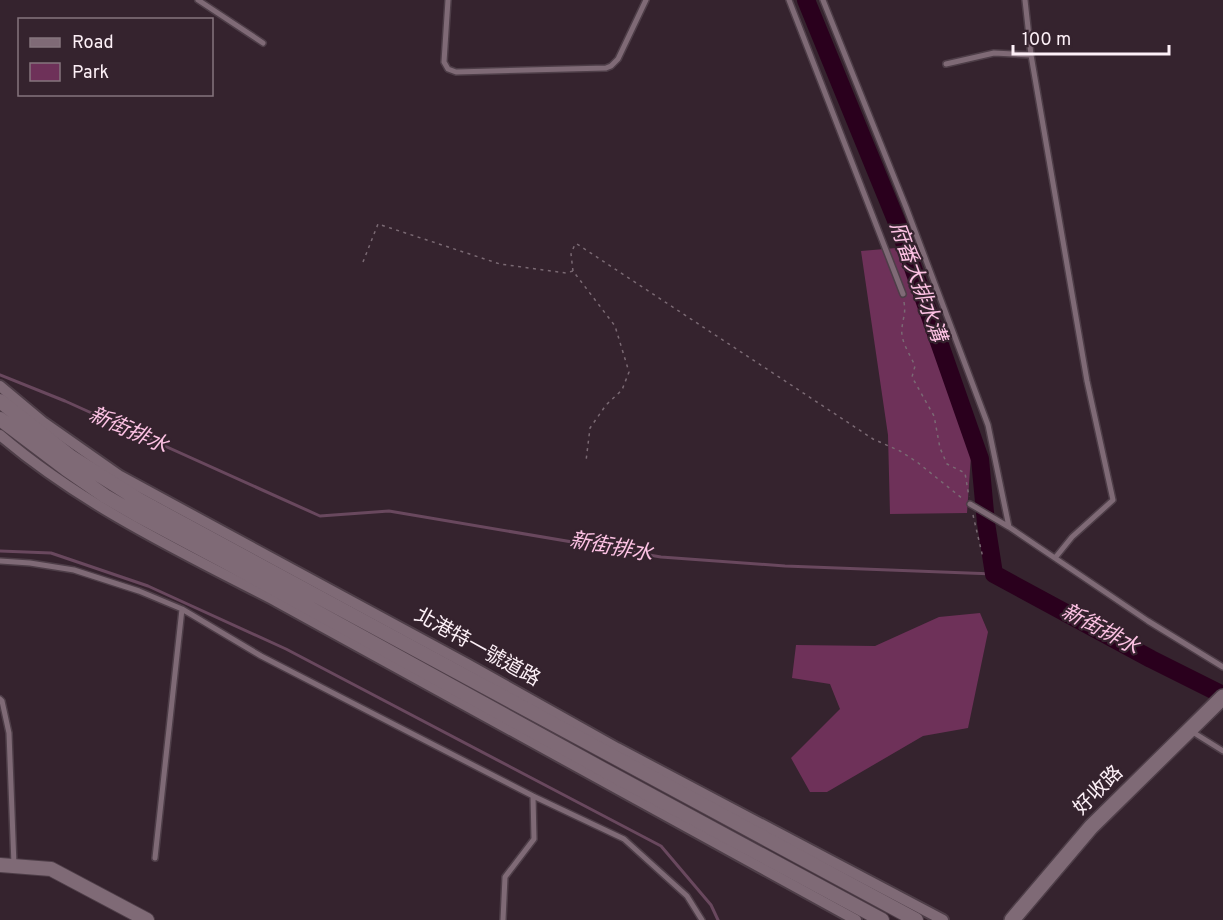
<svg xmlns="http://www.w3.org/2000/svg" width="1223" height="920" font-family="Overpass,'Noto Sans TC',sans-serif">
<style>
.green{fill:#6e3159}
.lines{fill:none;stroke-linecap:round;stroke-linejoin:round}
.stream{stroke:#69485e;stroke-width:3}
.river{stroke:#2a001d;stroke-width:18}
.service-casing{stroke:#4e3e48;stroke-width:8}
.minor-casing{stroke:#4e3e48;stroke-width:14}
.tertiary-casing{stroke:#4e3e48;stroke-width:16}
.secondary-casing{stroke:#4e3e48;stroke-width:18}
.path{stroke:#7a6973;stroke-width:1.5;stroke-dasharray:3 4.5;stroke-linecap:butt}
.service{stroke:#7f6a76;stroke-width:5}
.minor{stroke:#7f6a76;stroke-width:10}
.tertiary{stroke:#7f6a76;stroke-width:14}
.secondary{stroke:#7f6a76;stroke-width:15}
.labels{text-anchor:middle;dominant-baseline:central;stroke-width:4.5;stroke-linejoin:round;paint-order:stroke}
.street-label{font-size:20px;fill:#fdf0f7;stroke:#35232e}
.water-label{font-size:21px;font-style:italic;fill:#fdc2e4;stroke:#35232e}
</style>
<rect width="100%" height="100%" fill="#35232e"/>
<path class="green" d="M896 248 921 305 971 455 967 513 890 514 888 435 861 251Z
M980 613 988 632 968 728 923 736 827 792H810L791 758 840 709 830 684 792 678 796 645 875 646 939 617Z"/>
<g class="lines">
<path class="stream" d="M0 375 65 401 320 516 389 511 661 557 785 566 994 574
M0 551 51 553 148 586 286 649 661 846 711 905 718 920"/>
<path class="river" d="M806 0 898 225 980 459 986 523 994 574 1151 659 1223 695"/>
<defs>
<path id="service" d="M198 0 263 43
M448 0 444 62 448 69 456 72 606 68 611 66 618 59 646 0
M789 0 903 294
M823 0 906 207 988 425 1009 527 1148 621 1223 667
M1025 0 1031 55 1087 381 1113 500 1072 537 1055 558
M946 64 994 53 1031 55
M970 504 1009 527
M0 561 30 563 74 570 139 591 182 609 261 656 533 796 624 839 687 896 702 920
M0 699 2 701 9 733 14 865
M1191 731 1223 751
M155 858 182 609
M503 920 505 877 534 839 533 796"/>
<path id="minor" d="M0 386 43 422 120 476 467 664 617 748 943 920
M0 435C82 505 181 552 276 601L856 920"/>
<path id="tertiary" d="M0 401 71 457 139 500 916 920
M0 419 66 469 105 496 136 514 226 562 604 770 882 920
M0 865 51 869 147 920"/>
<path id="secondary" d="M1012 920 1091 827 1223 697"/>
</defs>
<use href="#service" class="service-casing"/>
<use href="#minor" class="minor-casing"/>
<use href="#tertiary" class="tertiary-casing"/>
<use href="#secondary" class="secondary-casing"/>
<path class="path" d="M363 262 378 224 500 264 566 273 573 271 615 326 629 372 622 390 606 405 590 428 586 461
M573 271 571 254 575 244H577L873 439 900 451 917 462 963 499
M904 302C906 314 903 317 902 328 900 341 910 354 915 366L912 377 934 416 940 448 947 464 965 473 969 497
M973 515 983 558"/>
<use href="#service" class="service"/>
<use href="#minor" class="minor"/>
<use href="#tertiary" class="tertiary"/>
<use href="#secondary" class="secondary"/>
</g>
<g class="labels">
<g class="street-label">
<text transform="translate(477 648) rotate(29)">北港特一號道路</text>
<text transform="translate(1099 791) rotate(-45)">好收路</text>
</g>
<g class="water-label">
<text transform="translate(917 282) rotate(70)">府番大排水溝</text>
<text transform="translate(128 431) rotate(24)">新街排水</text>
<text transform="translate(611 548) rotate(10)">新街排水</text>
<text transform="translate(1100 630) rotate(28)">新街排水</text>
</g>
</g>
<rect x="18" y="18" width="195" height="78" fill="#35232e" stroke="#85757e" stroke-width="1.5"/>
<rect x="30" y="38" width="30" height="9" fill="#7f6a76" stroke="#85757e" stroke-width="1.5"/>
<text x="72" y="48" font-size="18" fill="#fdf0f7">Road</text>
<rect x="30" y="63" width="30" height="18" fill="#6e3159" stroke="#85757e" stroke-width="1.5"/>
<text x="72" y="78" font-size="18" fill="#fdf0f7">Park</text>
<path d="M1013 45v9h156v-9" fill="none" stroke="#fdf0f7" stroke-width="3"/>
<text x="1022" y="45" font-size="18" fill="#fdf0f7" stroke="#35232e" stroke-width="4.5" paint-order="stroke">100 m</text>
</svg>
